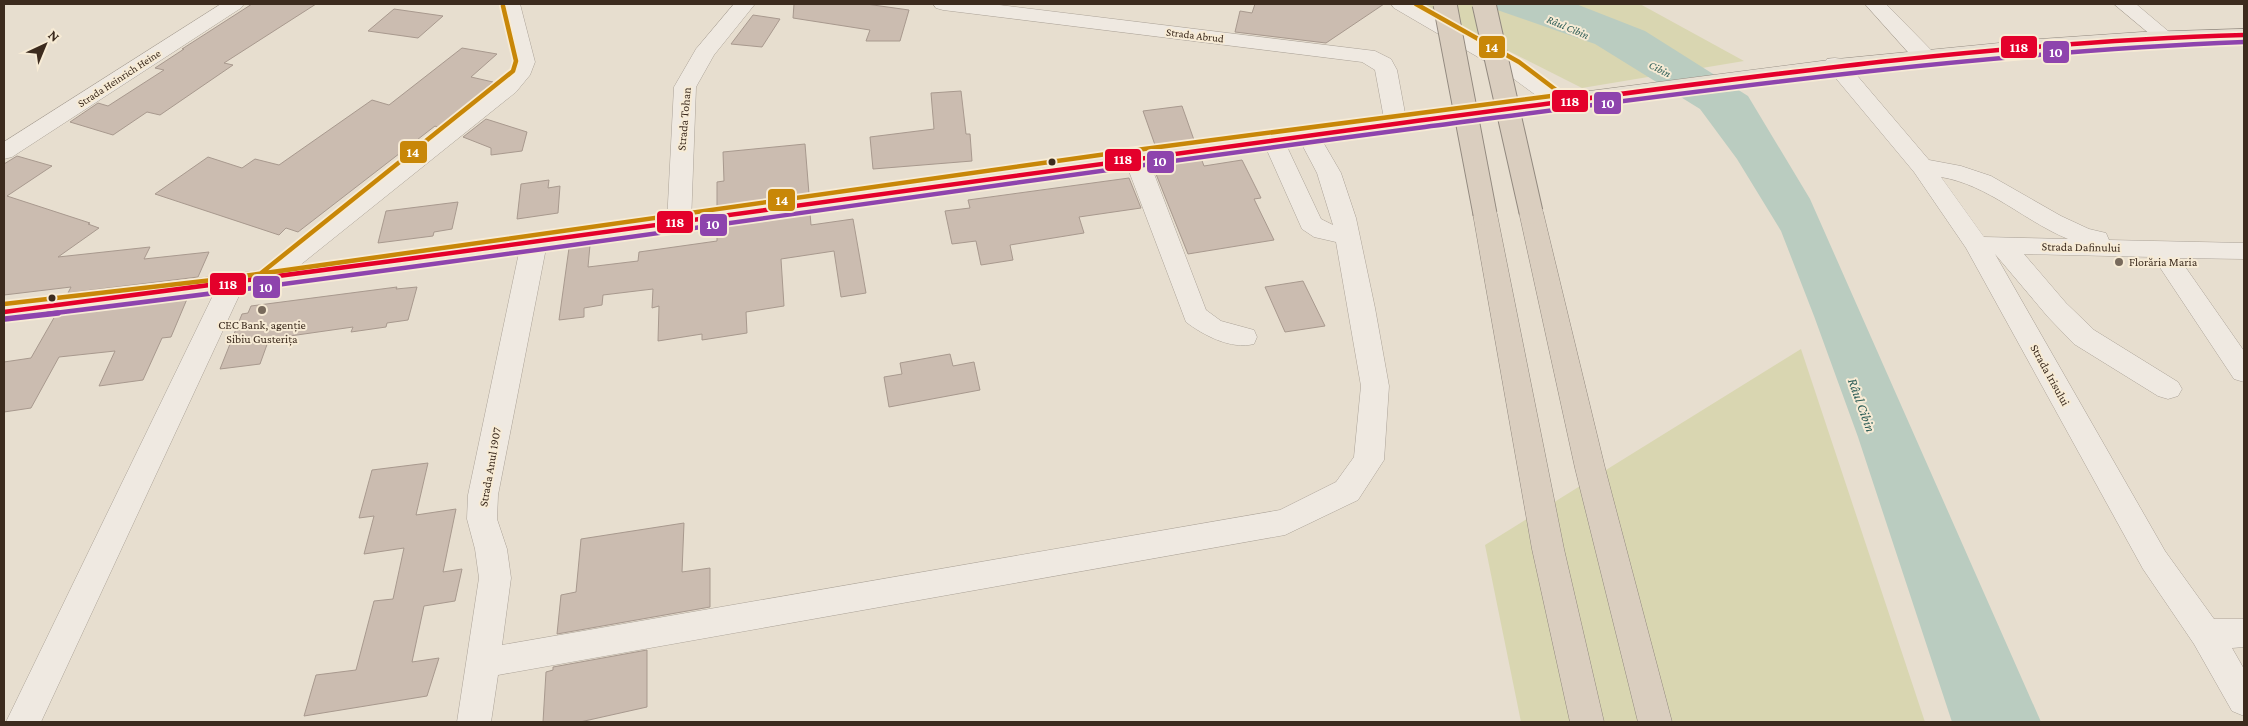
<svg xmlns="http://www.w3.org/2000/svg" width="2248" height="726" font-family="'Crimson Pro',serif">
<style>
.green{fill:#d9d6b1}
.water{fill:#baccc0}
.building{fill:#cbbcb0;stroke:#a8998e}
.lines{fill:none;stroke-linecap:round;stroke-linejoin:round}
.minor-casing{stroke:#aca398;stroke-width:1}
.major-casing{stroke:#92897f;stroke-width:1}
.highway-casing{stroke:#92897f;stroke-width:1}
.minor{fill:#efe9e1;fill-rule:evenodd}
.major{fill:#e7dfd2;fill-rule:evenodd}
.highway{fill:#dacebf;fill-rule:evenodd}
.highway-bridge-casing{stroke:#92897f;stroke-width:25;stroke-linecap:butt}
.highway-bridge{stroke:#dacebf;stroke-width:23}
.bus-1-casing{stroke:#f7ebd5;stroke-width:8}
.bus-2-far1-casing{stroke:#f7ebd5;stroke-width:8}
.bus-2-casing{stroke:#f7ebd5;stroke-width:9}
.bus-3-casing{stroke:#f7ebd5;stroke-width:8}
.bus-1{stroke:#e4002b;stroke-width:4.5}
.bus-2-far1{stroke:#8e44ad;stroke-width:4.5}
.bus-2{stroke:#8e44ad;stroke-width:5.5}
.bus-3{stroke:#c88708;stroke-width:4.5}
.bus-dot{fill:#3c2b1e;stroke:#f7ebd5;stroke-width:2}
.poi-dot{fill:#786a5c;stroke:#f7ebd5;stroke-width:2}
.labels{text-anchor:middle;dominant-baseline:central;stroke-width:4;stroke-linejoin:round;paint-order:stroke}
.far-water-label{font-size:11px;font-style:italic;fill:#2d5d56;stroke:#f7ebd5}
.far-street-label{font-size:11px;fill:#3c2b1e;stroke:#f7ebd5}
.street-label{font-size:12px;fill:#3c2b1e;stroke:#f7ebd5}
.poi-label{font-size:12px;fill:#3c2b1e;stroke:#f7ebd5;text-anchor:start}
.water-label{font-size:14px;font-style:italic;fill:#2d5d56;stroke:#f7ebd5}
.line-badge{stroke:#f7ebd5;stroke-width:2}
.badge-label{font-size:14px;text-anchor:middle;font-weight:bold;fill:#fff}
</style>
<rect width="100%" height="100%" fill="#e7decf"/>
<path class="green" d="M1415 4H1640L1744 61 1582 88Z
M1801 349 1925 722H1521L1485 545Z"/>
<path class="water" d="M1480 4H1576L1645 31 1748 96 1810 199 2041 722H1952L1858 437 1814 316 1781 231 1737 159 1700 109 1595 44Z"/>
<path class="building" d="M252 4H316L224 63 233 65 160 115 147 112 113 135 70 122 98 103 108 106 164 70 155 68 184 49H182Z
M794 4H866L909 10 900 41H866L870 30 793 18Z
M1255 4H1384L1326 43 1235 32 1240 11 1252 13Z
M394 9 443 16 418 38 368 31Z
M753 15 780 19 762 47 731 44Z
M462 48 497 54 471 77 493 82 439 128 435 126 298 232 286 228 279 235 155 194 208 157 242 168 255 159 279 165 372 100 389 105Z
M961 91 966 134H970L972 161 873 169 870 137 934 129 931 93Z
M1182 106 1194 140 1155 145 1143 111Z
M486 119 527 132 522 151 491 155V148L463 137Z
M805 144 809 194 717 207V182L724 181 723 152Z
M17 156 52 166 7 196 90 223 88 224 99 228 58 257 150 247 144 259 209 252 198 277 68 293 71 287 4 295V164Z
M1201 158 1204 166 1242 160 1261 198 1254 199 1274 240 1188 254 1156 174 1164 173 1161 163Z
M1129 178 1141 208 1079 217 1084 233 1010 245 1013 260 981 265 976 241 952 244 945 211 970 208 968 200Z
M549 180 548 188 560 186 558 213 517 219 521 184Z
M458 202 452 229 434 232 433 236 378 243 386 211Z
M810 213 811 225 853 219 866 293 841 297 834 251 781 259 784 306 746 312 747 333 702 340V334L658 341 659 306 652 308 653 289 603 295 602 305 584 308V317L559 320 569 248 590 245 588 267 638 261 639 252 717 241V227Z
M1303 281 1325 326 1285 332 1265 287Z
M397 287 396 289 417 287 408 320 387 323 386 327 351 332 353 327 269 339 260 364 220 369 242 314 248 313 251 306Z
M187 299 171 337 162 338 143 380 99 386 115 351 59 357 31 408 4 412V362L31 358 55 316Z
M950 354 953 366 974 362 980 390 889 407 884 377 902 374 900 363Z
M428 463 416 515 456 509 443 572 462 569 455 601 424 606 412 662 439 658 427 696 304 716 316 675 356 670 374 601 393 599 404 548 364 554 374 516 359 518 372 470Z
M684 523 682 572 710 568V607L557 634 561 595 576 592 581 539Z
M647 650V707L580 722H543L546 672 553 670V667Z"/>
<g class="lines">
<defs>
<path id="minor" d="M221 4H244L241 8 12 157 4 159V142Z
M500 4H520L535 62 530 75 516 92 274 286 265 289 256 286 252 280 256 274 500 82 509 73 513 62Z
M734 4H755L714 55 696 87 691 223 688 229 679 231 670 229 667 223 674 87 696 49Z
M933 4H991L1375 51 1391 59 1397 70 1407 124 1404 129 1396 131 1388 129 1385 124 1375 70 1362 62 943 10 936 8Z
M1391 4H1415L1523 64 1568 97 1571 102 1568 107 1560 109 1552 107 1507 74 1394 8Z
M1865 4H1886L1932 51 1935 56 1932 61 1924 62 1916 61Z
M2114 4H2136L2174 36 2171 40 2164 42 2157 40Z
M1835 58 1843 59 1929 160 1961 166 1991 176 2061 216 2089 229 2106 233 2109 240 2244 243V259L2179 258 2244 351V382L2234 379 2153 257 2024 254 2066 303 2094 330 2178 382 2182 389 2178 396 2168 399 2158 396 2074 344 2048 317 1995 254 2165 551 2214 619H2244V647L2232 648 2244 669V716L2232 711 2194 644 2143 569 1966 248 1914 172 1824 64 1827 59ZM1941 177C1989 185 2024 221 2068 239L1984 237Z
M1308 128 1316 130 1341 173 1356 218 1375 308 1389 386 1384 460 1358 500 1285 535 498 675 491 722H457L479 578 475 549 467 519 468 495 521 243 525 237 534 235 543 237 547 243 498 495 497 519 507 549 511 578 502 645 1280 510 1336 482 1354 457 1361 386 1336 242 1314 237 1302 229 1262 139 1265 134 1273 132 1281 134 1321 219 1333 225 1317 173 1297 135 1300 130Z
M1136 151 1144 153 1148 158 1206 310 1221 321 1254 330 1257 337 1254 344C1231 350 1203 335 1186 322L1124 158 1128 153Z
M231 276 240 279 244 285 41 722H6L218 285 222 279Z"/>
<path id="major" d="M2244 29V41L2142 45 2040 51 1837 72 1156 162 422 267 4 321V303L422 250 1156 147 1837 59 2040 39 2142 32Z"/>
<path id="highway" d="M1531 204 1540 206 1543 212 1605 468 1672 722H1638L1575 468 1519 212 1522 206Z
M1485 206 1494 208 1497 214 1564 549 1604 722H1570L1532 549 1473 214 1476 208Z"/>
</defs>
<use href="#minor" class="minor-casing"/>
<use href="#major" class="major-casing"/>
<use href="#highway" class="highway-casing"/>
<use href="#minor" class="minor"/>
<use href="#major" class="major"/>
<use href="#highway" class="highway"/>
<defs>
<path id="highway-bridge" d="M1445 4 1485 214
M1484 4 1531 212"/>
</defs>
<use href="#highway-bridge" class="highway-bridge-casing"/>
<use href="#highway-bridge" class="highway-bridge"/>
<defs>
<path id="bus-1" d="M4 312C473 253 941 183 1409 122 1687 86 1964 43 2244 35"/>
<path id="bus-2-far1" d="M47 314C508 258 966 187 1425 127 1699 91 1968 53 2244 42"/>
<path id="bus-2" d="M5 319 58 313"/>
<path id="bus-3" d="M1416 4 1519 62 1564 96
M260 274 513 71 516 61 503 6
M4 304 230 278 1121 152 1559 95"/>
</defs>
<use href="#bus-1" class="bus-1-casing"/>
<use href="#bus-2-far1" class="bus-2-far1-casing"/>
<use href="#bus-2" class="bus-2-casing"/>
<use href="#bus-3" class="bus-3-casing"/>
<use href="#bus-1" class="bus-1"/>
<use href="#bus-2-far1" class="bus-2-far1"/>
<use href="#bus-2" class="bus-2"/>
<use href="#bus-3" class="bus-3"/>
</g>
<g class="bus-dot">
<circle cx="1052" cy="162" r="4.5"/>
<circle cx="52" cy="298" r="4.5"/>
</g>
<g class="poi-dot">
<circle cx="2119" cy="262" r="5"/>
<circle cx="262" cy="310" r="5"/>
</g>
<g class="labels">
<g class="far-water-label">
<text transform="translate(1568 27) rotate(23)">Râul Cibin</text>
<text transform="translate(1660 69) rotate(27)">Cibin</text>
</g>
<g class="far-street-label">
<text transform="translate(1195 35) rotate(7)">Strada Abrud</text>
<text transform="translate(119 78) rotate(-33)">Strada Heinrich Heine</text>
</g>
<g class="street-label">
<text transform="translate(684 119) rotate(-85)">Strada Tohan</text>
<text transform="translate(2081 247) rotate(1)">Strada Dafinului</text>
<text transform="translate(2050 375) rotate(61)">Strada Irisului</text>
<text transform="translate(490 467) rotate(-80)">Strada Anul 1907</text>
</g>
<g class="poi-label">
<text x="2129" y="262">Florăria Maria</text>
<text x="262" y="325" text-anchor="middle">CEC Bank, agenție<tspan x="262" dy="14">Sibiu Gusterița</tspan></text>
</g>
<g class="water-label">
<text transform="translate(1862 405) rotate(70)">Râul Cibin</text>
</g>
</g>
<g class="line-badge">
<rect x="1478" y="35" width="28" height="24" rx="5" fill="#c88708"/>
<rect x="2000" y="35" width="38" height="24" rx="5" fill="#e4002b"/>
<rect x="2042" y="40" width="28" height="24" rx="5" fill="#8e44ad"/>
<rect x="1551" y="89" width="38" height="24" rx="5" fill="#e4002b"/>
<rect x="1593" y="91" width="29" height="24" rx="5" fill="#8e44ad"/>
<rect x="399" y="140" width="29" height="24" rx="5" fill="#c88708"/>
<rect x="1104" y="148" width="38" height="24" rx="5" fill="#e4002b"/>
<rect x="1146" y="150" width="29" height="24" rx="5" fill="#8e44ad"/>
<rect x="767" y="188" width="29" height="24" rx="5" fill="#c88708"/>
<rect x="656" y="210" width="38" height="24" rx="5" fill="#e4002b"/>
<rect x="699" y="213" width="29" height="24" rx="5" fill="#8e44ad"/>
<rect x="209" y="272" width="38" height="24" rx="5" fill="#e4002b"/>
<rect x="252" y="275" width="29" height="24" rx="5" fill="#8e44ad"/>
</g>
<g class="badge-label">
<text x="1492" y="52">14</text>
<text x="2019" y="52">118</text>
<text x="2056" y="57">10</text>
<text x="1570" y="106">118</text>
<text x="1608" y="108">10</text>
<text x="413" y="157">14</text>
<text x="1123" y="164">118</text>
<text x="1160" y="166">10</text>
<text x="782" y="205">14</text>
<text x="675" y="227">118</text>
<text x="713" y="229">10</text>
<text x="228" y="289">118</text>
<text x="266" y="292">10</text>
</g>
<rect width="2248" height="726" fill="none" stroke="#3c2b1e" stroke-width="10"/>
<g transform="translate(45 45) rotate(44)" stroke="#f7ebd5" stroke-width="4" paint-order="stroke">
<path d="M0-4L9 19L0 12L-9 19Z" fill="#3c2b1e"/>
<text y="-8" font-size="14" font-weight="bold" text-anchor="middle" fill="#3c2b1e">N</text>
</g>
</svg>
